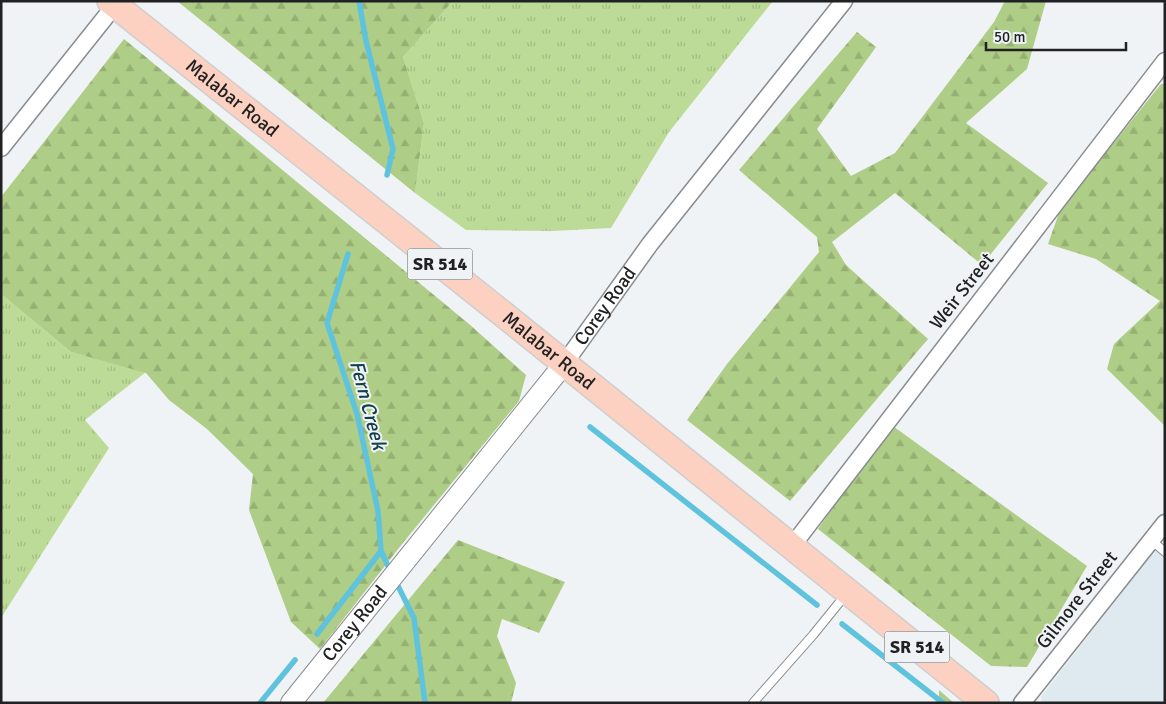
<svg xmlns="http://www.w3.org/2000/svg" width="1166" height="704" font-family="Signika,sans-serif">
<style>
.built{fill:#dfe9f0}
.grass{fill:url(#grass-tufts)}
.forest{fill:url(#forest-firs)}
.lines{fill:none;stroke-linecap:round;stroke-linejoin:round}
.stream{stroke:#5fc3de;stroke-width:5.5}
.service-casing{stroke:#898c8f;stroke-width:10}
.minor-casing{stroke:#898c8f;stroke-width:19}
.tertiary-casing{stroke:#898c8f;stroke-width:22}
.primary-casing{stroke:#cecece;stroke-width:28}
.service{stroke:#fff;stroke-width:8}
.minor{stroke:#fff;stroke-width:16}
.tertiary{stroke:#fff;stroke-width:20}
.primary{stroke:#fdd1c1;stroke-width:25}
.labels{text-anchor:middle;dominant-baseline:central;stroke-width:4;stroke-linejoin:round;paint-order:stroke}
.shield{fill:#f0f3f5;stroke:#5e6061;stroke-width:1}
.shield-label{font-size:18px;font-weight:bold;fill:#202122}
.street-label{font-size:19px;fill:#202122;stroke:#f0f3f5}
.water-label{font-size:20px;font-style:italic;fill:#12404c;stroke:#f0f3f5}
</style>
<defs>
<pattern id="grass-tufts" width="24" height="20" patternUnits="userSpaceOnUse" patternTransform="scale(1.25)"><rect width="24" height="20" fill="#bcdb97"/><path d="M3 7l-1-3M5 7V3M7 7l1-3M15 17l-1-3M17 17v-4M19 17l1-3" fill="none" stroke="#a1bc82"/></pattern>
<pattern id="forest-firs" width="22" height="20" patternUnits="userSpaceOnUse" patternTransform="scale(1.25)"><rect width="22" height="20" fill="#aecd86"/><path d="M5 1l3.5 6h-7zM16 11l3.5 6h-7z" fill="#95b073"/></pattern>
</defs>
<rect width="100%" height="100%" fill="#f0f3f5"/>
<path class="built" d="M1165 537V703H1042L1041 697Z"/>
<path class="grass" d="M453 1H773L669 132 611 228 552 231 466 230 415 193 424 123 403 57Z
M1 294 71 352 146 372 85 420 109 448 1 618Z"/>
<path class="forest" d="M177 1H453L403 57 424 123 415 193Z
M1005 1H1046L1027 69 966 123 1048 183 982 265 895 193 832 242 846 265 928 339 790 501 687 420 727 364 819 252 817 237 739 170 857 32 876 47 817 129 851 176 895 153 994 22Z
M124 39 469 324 526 375 519 401 402 544 320 649 291 622 249 510 253 474 207 429 169 400 146 373 71 352 1 294V197Z
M1161 84H1165V426L1107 369 1114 344 1160 301 1096 259 1048 244 1060 210Z
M890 424 1087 566 1027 667 991 666 818 529Z
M458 540 565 582 539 633 502 619 497 636 516 683 511 703H323Z
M939 690 954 703H939Z"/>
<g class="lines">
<path class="stream" d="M359 1 366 41 393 149 387 175
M348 254 327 323 357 414 378 511 381 551 388 566
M590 427 817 605
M398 586 414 618 425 703
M842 624 943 703
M317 634 381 551
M260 703 295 660"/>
<defs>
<path id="service" d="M1151 540 1165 552
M753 703 813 635 847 593"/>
<g id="minor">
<path d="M1 148 115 5"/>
<path id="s1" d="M564 364 650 244 844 1"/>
<path d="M792 546 1165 61"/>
<path d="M1022 703 1165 523"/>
</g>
<g id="tertiary">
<path id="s2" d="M291 703 564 364"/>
</g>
<g id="primary">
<path id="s3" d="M110 1 503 314 986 703"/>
</g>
</defs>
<use href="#service" class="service-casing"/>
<use href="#minor" class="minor-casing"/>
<use href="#tertiary" class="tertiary-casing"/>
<use href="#primary" class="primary-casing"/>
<use href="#service" class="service"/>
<use href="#minor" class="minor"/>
<use href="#tertiary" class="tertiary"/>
<use href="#primary" class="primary"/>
</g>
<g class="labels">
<g class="shield">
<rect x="407.5" y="248.5" width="65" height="31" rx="4"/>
<rect x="884.5" y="631.5" width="65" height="31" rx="4"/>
</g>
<g class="shield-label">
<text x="440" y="264">SR 514</text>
<text x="917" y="647">SR 514</text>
</g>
<g class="street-label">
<text stroke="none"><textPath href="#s3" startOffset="156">Malabar Road</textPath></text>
<text transform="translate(962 291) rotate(-52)">Weir Street</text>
<text stroke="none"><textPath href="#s1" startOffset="71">Corey Road</textPath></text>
<text stroke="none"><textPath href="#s3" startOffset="561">Malabar Road</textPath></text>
<text transform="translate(1077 600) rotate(-52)">Gilmore Street</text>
<text stroke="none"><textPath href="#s2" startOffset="102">Corey Road</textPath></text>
</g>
<g class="water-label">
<text transform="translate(368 405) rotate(75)">Fern Creek</text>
</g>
</g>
<rect width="1166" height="704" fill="none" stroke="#202122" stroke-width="5"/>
<path d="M986 42v8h140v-8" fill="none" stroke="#202122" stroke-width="2.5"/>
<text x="994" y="42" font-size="15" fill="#202122" stroke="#f0f3f5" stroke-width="4" paint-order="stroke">50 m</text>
</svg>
